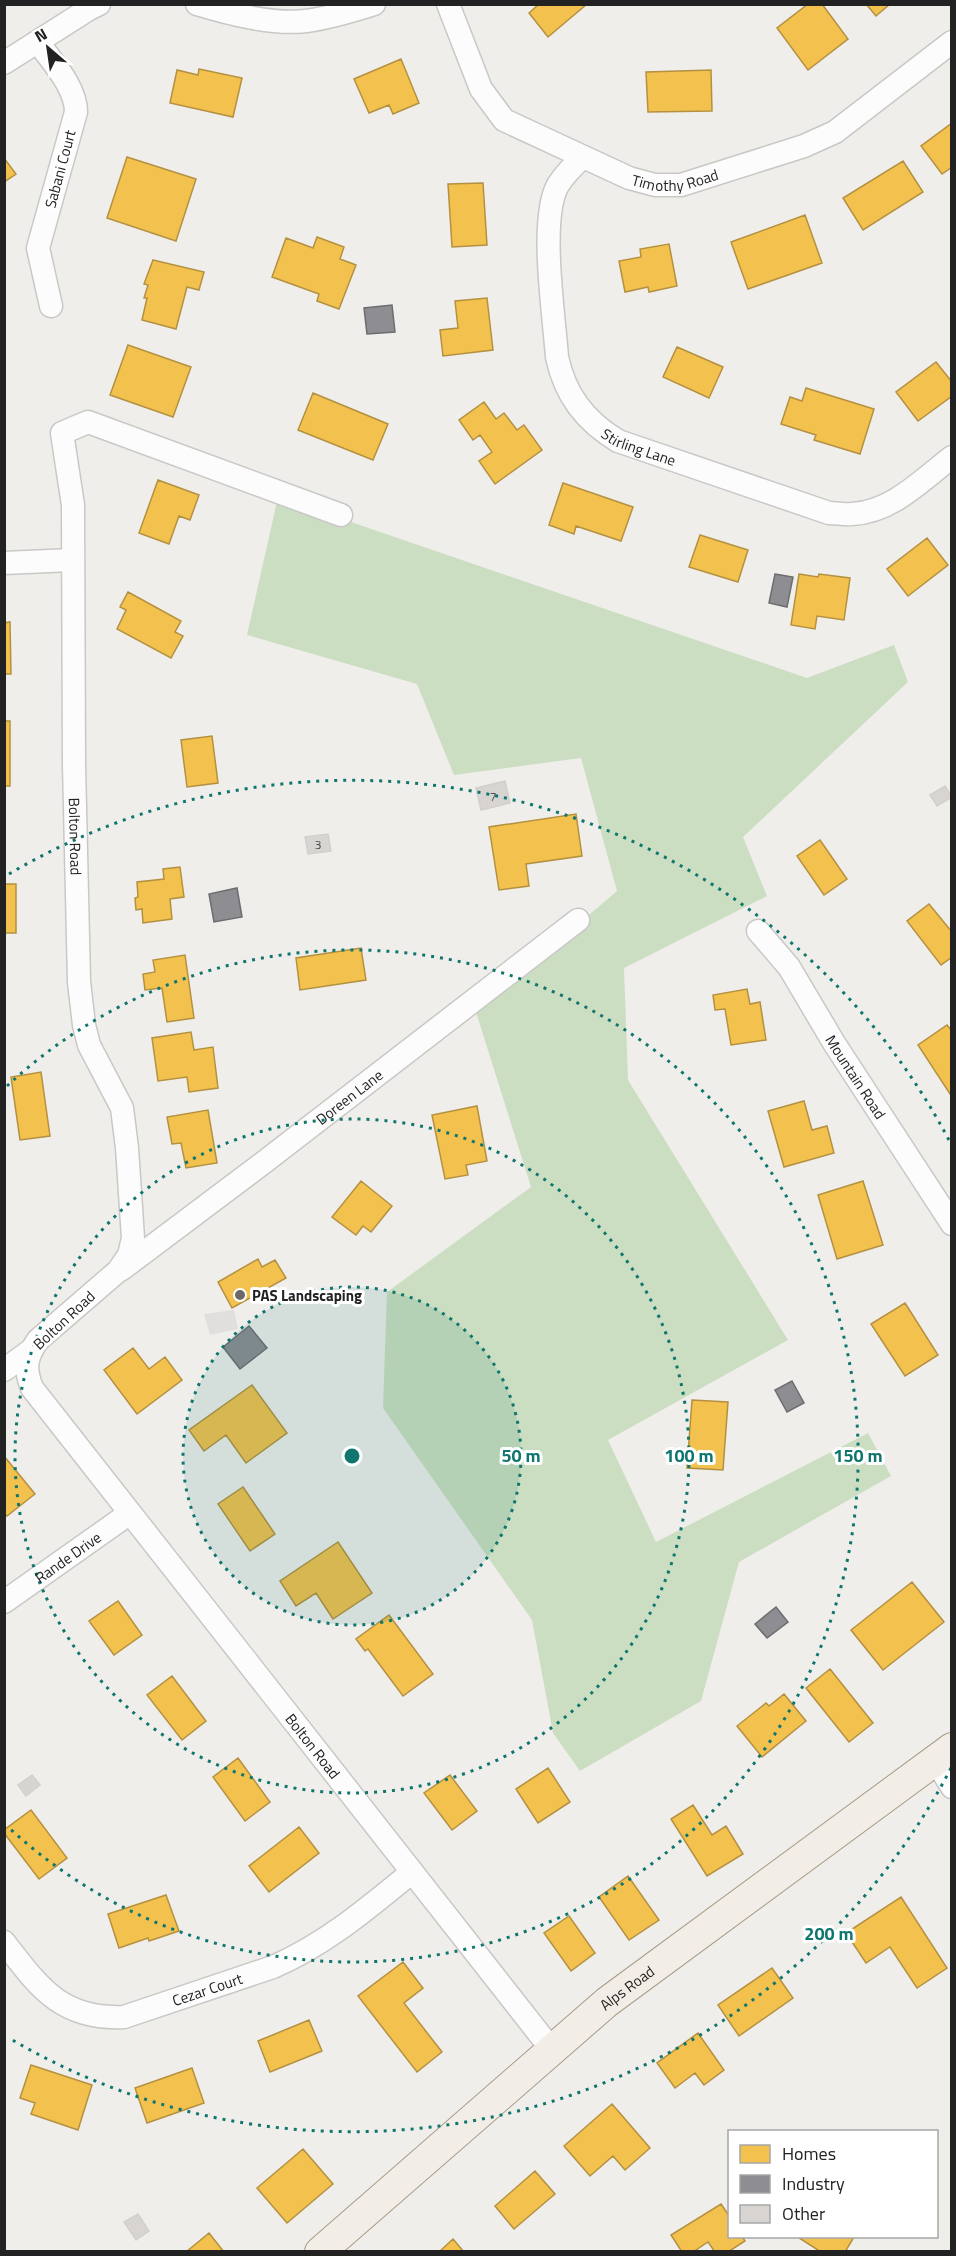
<svg xmlns="http://www.w3.org/2000/svg" width="956" height="2256" font-family="'Titillium Web',sans-serif">
<style>
.forest{fill:#cbdec1}
.parking{fill:#e0dfde}
.homes{fill:#f2c14e;stroke:#b49141;stroke-width:1.5}
.industry{fill:#8d8d92;stroke:#6d6d70;stroke-width:1.5}
.building{fill:#d7d4d2;stroke:#d3d0cc;stroke-width:1.5}
.lines{fill:none;stroke-linecap:round;stroke-linejoin:round}
.minor-casing{stroke:#c9c8c7;stroke-width:25}
.major-casing{stroke:#a79c86;stroke-width:32}
.minor{stroke:#fdfcfc;stroke-width:22}
.major{stroke:#f3ede7;stroke-width:30}
.ring{fill:none;stroke:#0f766e;stroke-width:3;stroke-dasharray:3 6}
.poi-dot{fill:#6a6968;stroke:#fff;stroke-width:2}
.labels{text-anchor:middle;dominant-baseline:central;stroke-width:6;stroke-linejoin:round;paint-order:stroke}
.number-label{font-size:12px;fill:#4f4e4e}
.street-label{font-size:15px;fill:#222;stroke:#fff}
.poi-label{font-size:15px;font-weight:bold;fill:#222;stroke:#fff;text-anchor:start}
.centre{fill:#0f766e;stroke:#fff;stroke-width:3}
.ring-label{font-size:18px;text-anchor:middle;font-weight:bold;fill:#0f766e;stroke:#fff;stroke-width:6;stroke-linejoin:round;paint-order:stroke}
</style>
<rect width="100%" height="100%" fill="#f0eeeb"/>
<path class="forest" d="M278 497 807 678 894 645 908 682 743 837 767 896 624 968 628 1080 788 1340 608 1440 656 1542 868 1433 891 1476 739 1562 701 1701 580 1771 553 1733 532 1620 383 1408 387 1292 531 1187 476 1012 617 891 581 758 454 775 417 684 247 635Z"/>
<path class="parking" d="M234 1310 238 1329 210 1335 204 1314Z"/>
<path class="homes" d="M539 4H587L548 37 529 13Z
M808 4H822L848 39 808 70 777 28Z
M866 4H890L876 16Z
M401 59 419 103 393 114 389 105 369 113 354 79Z
M199 69 242 78 233 117 170 103 177 70 198 75Z
M711 70 712 111 648 112 646 72Z
M952 123V167L942 174 921 146Z
M127 157 196 179 176 241 107 218Z
M4 158 16 174 4 182Z
M903 161 923 192 863 230 843 198Z
M483 183 487 245 452 247 448 184Z
M805 215 822 263 748 289 731 242Z
M317 237 344 247 340 259 356 265 339 309 317 301 319 294 272 277 286 238 313 248Z
M669 244 677 286 649 292 648 287 625 292 619 261 641 257 640 249Z
M153 260 204 272 199 290 187 287 176 329 142 320 147 298H144L148 285 144 284Z
M487 298 493 350 443 356 440 330 458 328 455 301Z
M128 345 191 367 173 417 110 395Z
M677 347 723 367 709 398 663 377Z
M936 362 952 382V396L918 421 896 392Z
M806 388 874 409 860 454 814 440 816 435 781 424 790 397 802 401Z
M313 393 388 424 373 460 298 430Z
M484 402 496 419 504 413 517 430 524 425 542 450 495 484 479 461 492 452 480 435 473 440 459 420Z
M158 480 199 495 190 520 179 516 169 544 139 533Z
M563 483 633 507 621 541 576 526 574 534 549 525Z
M700 535 748 550 738 582 689 567Z
M927 538 948 565 908 596 887 569Z
M799 574 818 577 819 574 850 578 844 620 817 616 815 629 791 625Z
M128 592 181 621 175 632 183 636 171 658 117 629 126 610 120 607Z
M10 622 11 674H4V623Z
M4 721H10V786H4Z
M212 736 218 783 187 787 181 740Z
M576 814 582 856 526 864 529 886 499 890 489 827Z
M820 840 847 879 824 895 797 856Z
M180 867 184 897 170 899 172 919 143 923 142 909 136 910 135 898 138 897 137 882 164 879 163 869Z
M4 884H16V933H4Z
M929 904 952 932V957L941 965 907 921Z
M361 948 366 980 300 990 296 958Z
M185 955 194 1018 167 1022 162 988 145 990 143 974 155 972 153 960Z
M747 989 750 1004 760 1002 766 1040 731 1045 725 1009 715 1010 713 995Z
M947 1025 952 1031V1097L918 1045Z
M191 1032 194 1050 213 1047 218 1088 189 1092 187 1077 158 1081 152 1038Z
M41 1072 50 1136 20 1140 11 1077Z
M804 1101 812 1130 827 1126 834 1153 784 1167 768 1111Z
M477 1106 487 1161 466 1165 468 1175 445 1179 432 1115Z
M208 1110 217 1163 186 1168 181 1143 172 1144 167 1117Z
M361 1181 392 1206 371 1232 363 1226 356 1235 332 1217Z
M863 1181 883 1245 837 1259 818 1195Z
M258 1259 262 1267 275 1260 286 1278 232 1308 218 1282Z
M905 1303 938 1355 905 1376 871 1324Z
M133 1348 149 1369 165 1357 182 1380 137 1414 104 1370Z
M252 1385 287 1433 246 1463 226 1435 204 1451 189 1430Z
M692 1400 728 1402 723 1470 687 1468Z
M4 1456 35 1494 7 1516 4 1513Z
M243 1487 275 1534 250 1551 218 1504Z
M338 1542 372 1593 333 1619 316 1593 296 1606 280 1581Z
M912 1582 944 1622 883 1670 851 1630Z
M118 1601 142 1635 114 1655 89 1621Z
M389 1615 433 1674 403 1696 368 1649 365 1651 356 1639Z
M830 1669 873 1723 849 1742 806 1688Z
M172 1676 206 1721 182 1740 147 1695Z
M784 1694 806 1721 762 1757 737 1726 766 1703 769 1706Z
M238 1758 270 1802 245 1821 213 1777Z
M548 1768 570 1802 538 1823 516 1789Z
M450 1775 477 1811 452 1830 424 1793Z
M693 1805 712 1835 726 1826 743 1854 707 1876 671 1819Z
M31 1810 67 1858 39 1879 4 1833V1830Z
M299 1827 319 1853 269 1892 249 1866Z
M628 1876 659 1920 629 1940 599 1897Z
M166 1895 179 1931 149 1941 148 1938 119 1948 108 1914Z
M901 1897 947 1968 917 1988 890 1947 866 1963 846 1933Z
M569 1916 595 1953 571 1971 544 1933Z
M403 1962 423 1988 404 2003 442 2052 417 2072 358 1996Z
M772 1968 793 1998 739 2036 718 2005Z
M309 2020 322 2051 270 2072 258 2041Z
M698 2033 724 2070 704 2085 695 2073 675 2088 657 2063Z
M31 2065 92 2085 78 2130 31 2114 35 2103 20 2098Z
M192 2068 204 2103 147 2123 135 2088Z
M612 2104 650 2148 625 2170 613 2156 590 2176 564 2146Z
M303 2149 333 2184 287 2223 257 2188Z
M535 2171 555 2194 514 2229 495 2206Z
M721 2204 730 2217V2236H742L745 2241 728 2252H715L708 2242 693 2252H682L671 2235Z
M209 2233 224 2252H186Z
M796 2236H852L854 2237 845 2252H821Z
M453 2239 464 2252H439Z"/>
<path class="industry" d="M392 305 395 332 367 334 364 308Z
M775 574 793 577 787 607 769 603Z
M237 888 242 917 214 922 209 894Z
M249 1326 267 1348 240 1369 223 1347Z
M792 1381 804 1403 787 1412 775 1390Z
M776 1607 788 1622 767 1638 755 1624Z"/>
<path class="building" d="M505 781 510 803 481 810 476 788Z
M945 786 952 797 937 806 930 795Z
M328 834 331 851 308 854 305 837Z
M32 1775 40 1785 26 1796 18 1785Z
M138 2214 149 2231 136 2240 124 2222Z"/>
<g class="lines">
<defs>
<g id="minor">
<path d="M197 4C230 14 272 25 306 21 329 18 352 11 374 4"/>
<path id="s1" d="M448 4 481 89 504 120 629 178 655 185H681L804 146 835 132 952 42"/>
<path d="M38 42C52 62 76 87 76 112L38 248 51 306"/>
<path d="M4 63 89 9 99 4"/>
<path id="s2" d="M583 157C574 165 565 174 558 185 539 218 554 315 557 357 565 395 585 421 618 441L829 513C837 513 845 515 852 514 892 512 922 480 952 457"/>
<path id="s3" d="M341 515 88 422 62 433 73 505 74 764 79 982 84 1025 89 1045 122 1108 127 1148 133 1238 129 1255 118 1271 38 1340C26 1357 24 1368 32 1388L552 2050"/>
<path d="M4 563 72 560"/>
<path id="s4" d="M758 931 789 967 834 1043 952 1224"/>
<path id="s5" d="M122 1269 263 1163 578 920"/>
<path d="M4 1370 30 1351"/>
<path id="s6" d="M4 1602 130 1513"/>
<path d="M935 1760 952 1787"/>
<path id="s7" d="M4 1942C39 1987 61 2020 124 2017L273 1967C326 1944 368 1908 412 1872"/>
</g>
<g id="major">
<path id="s8" d="M320 2252 607 2002 952 1748"/>
</g>
</defs>
<use href="#minor" class="minor-casing"/>
<use href="#major" class="major-casing"/>
<use href="#minor" class="minor"/>
<use href="#major" class="major"/>
</g>
<circle cx="352" cy="1456" r="169" fill="#0f766e" fill-opacity=".12"/>
<g class="ring">
<circle cx="352" cy="1456" r="169"/>
<circle cx="352" cy="1456" r="337"/>
<path d="M7 1086A506 506 0 1 1 7 1826"/>
<path d="M951 1768A675 675 0 0 1 9 2038M9 874A675 675 0 0 1 951 1144"/>
</g>
<circle class="poi-dot" cx="240" cy="1295" r="6"/>
<g class="labels">
<g class="number-label">
<text x="493" y="796">7</text>
<text x="318" y="844">3</text>
</g>
<g class="street-label">
<text transform="translate(60 169) rotate(-75)">Sabani Court</text>
<text stroke="none"><textPath href="#s1" startOffset="315">Timothy Road</textPath></text>
<text stroke="none"><textPath href="#s2" startOffset="340">Stirling Lane</textPath></text>
<text stroke="none"><textPath href="#s3" startOffset="702">Bolton Road</textPath></text>
<text stroke="none"><textPath href="#s4" startOffset="176">Mountain Road</textPath></text>
<text stroke="none"><textPath href="#s5" startOffset="285">Doreen Lane</textPath></text>
<text transform="translate(64 1320) rotate(-43)">Bolton Road</text>
<text stroke="none"><textPath href="#s6" startOffset="78">Rande Drive</textPath></text>
<text stroke="none"><textPath href="#s3" startOffset="1762">Bolton Road</textPath></text>
<text stroke="none"><textPath href="#s7" startOffset="237">Cezar Court</textPath></text>
<text stroke="none"><textPath href="#s8" startOffset="405">Alps Road</textPath></text>
</g>
<g class="poi-label">
<text x="252" y="1295">PAS Landscaping</text>
</g>
</g>
<circle cx="352" cy="1456" r="9" class="centre"/>
<g class="ring-label">
<text x="521" y="1462">50 m</text>
<text x="689" y="1462">100 m</text>
<text x="858" y="1462">150 m</text>
<text x="829" y="1940">200 m</text>
</g>
<rect width="956" height="2256" fill="none" stroke="#222222" stroke-width="12"/>
<rect x="728" y="2130" width="210" height="108" fill="#ffffff" stroke="#a7a7a7" stroke-width="1.5"/>
<rect x="740" y="2145" width="30" height="18" fill="#f2c14e" stroke="#a7a7a7" stroke-width="1.5"/>
<text x="782" y="2160" font-size="18" fill="#222222">Homes</text>
<rect x="740" y="2175" width="30" height="18" fill="#8d8d92" stroke="#a7a7a7" stroke-width="1.5"/>
<text x="782" y="2190" font-size="18" fill="#222222">Industry</text>
<rect x="740" y="2205" width="30" height="18" fill="#d7d4d2" stroke="#a7a7a7" stroke-width="1.5"/>
<text x="782" y="2220" font-size="18" fill="#222222">Other</text>
<g transform="translate(48 48) rotate(331)" stroke="#ffffff" stroke-width="4.5" paint-order="stroke">
<path d="M0-4.5L10 22L0 15L-10 22Z" fill="#222222"/>
<text y="-9" font-size="16" font-weight="bold" text-anchor="middle" fill="#222222">N</text>
</g>
</svg>
